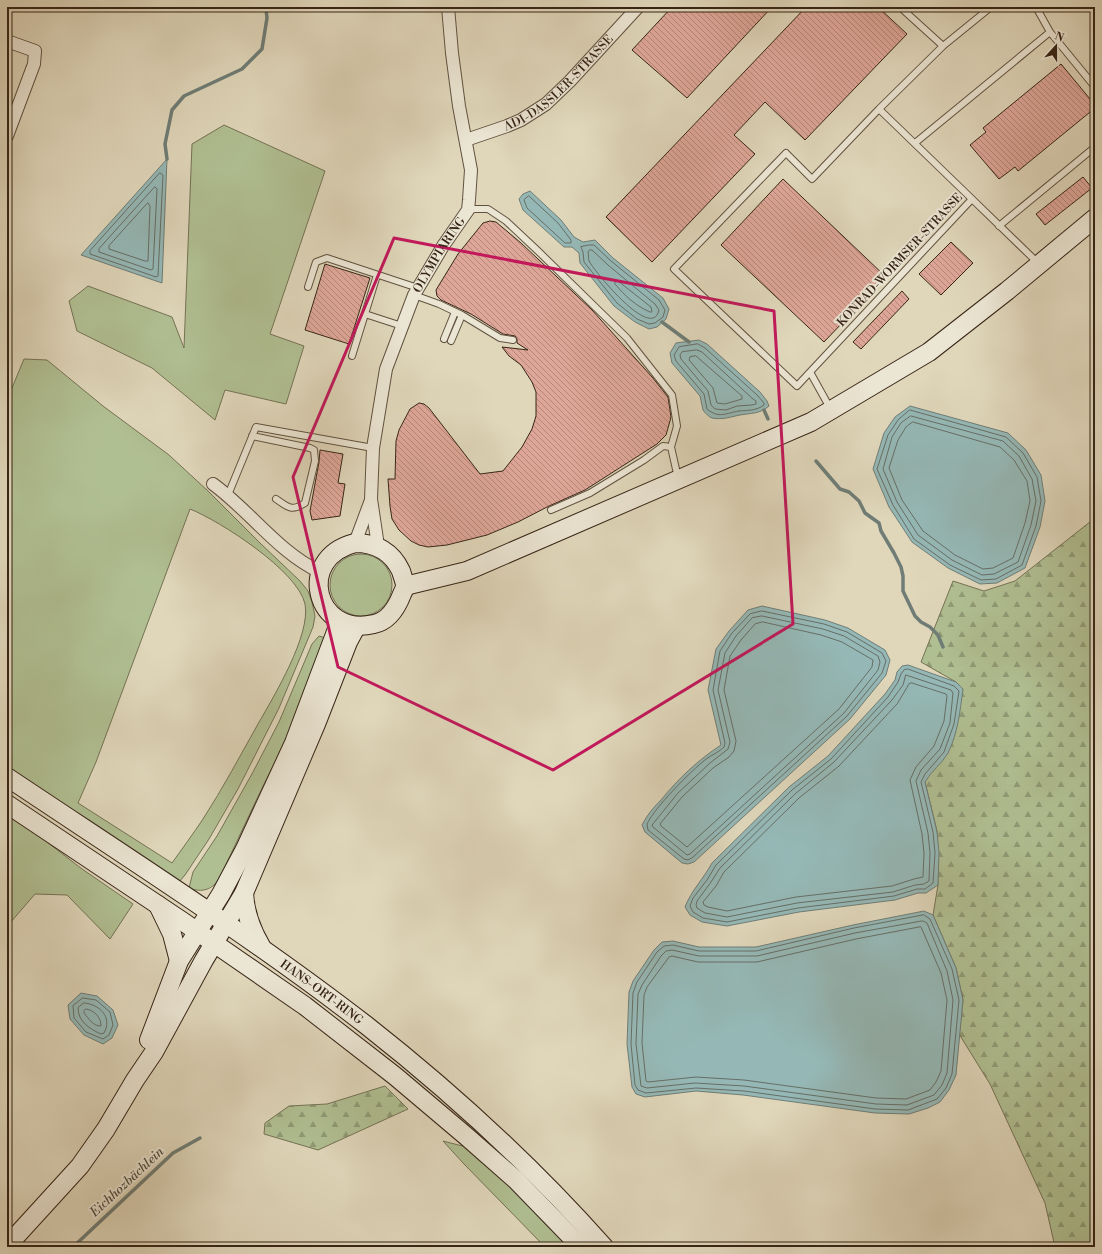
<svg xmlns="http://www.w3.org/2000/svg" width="1102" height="1254" font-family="'Libre Bodoni',serif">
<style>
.grass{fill:#b0bf92;stroke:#747254;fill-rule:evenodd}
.forest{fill:url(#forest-firs);stroke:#747254}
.water{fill:#95b8b6;stroke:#6f7d76}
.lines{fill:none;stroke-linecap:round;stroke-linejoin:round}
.shore{stroke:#666e66;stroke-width:1}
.stream{stroke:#6f7d76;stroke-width:3.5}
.building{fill:url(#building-back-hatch);stroke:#372517}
.lane-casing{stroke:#615240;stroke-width:8}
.street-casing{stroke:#615240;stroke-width:14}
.secondary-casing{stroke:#372517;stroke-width:20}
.lane{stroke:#ebe5d3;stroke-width:6}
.street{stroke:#ebe5d3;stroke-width:12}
.secondary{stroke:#ebe5d3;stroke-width:18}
.marked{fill:none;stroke:#c2185b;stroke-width:3;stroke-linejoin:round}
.labels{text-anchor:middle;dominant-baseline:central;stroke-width:4;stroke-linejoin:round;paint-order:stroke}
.street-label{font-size:12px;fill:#372517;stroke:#ebe5d3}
.water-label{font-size:13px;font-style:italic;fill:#4e4a3f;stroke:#ebe5d3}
</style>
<defs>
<pattern id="forest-firs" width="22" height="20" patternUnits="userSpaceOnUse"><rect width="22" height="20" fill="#b0bf92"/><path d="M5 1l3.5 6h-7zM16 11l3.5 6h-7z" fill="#909b76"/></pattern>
<pattern id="building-back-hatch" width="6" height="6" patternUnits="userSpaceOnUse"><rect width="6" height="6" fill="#dea698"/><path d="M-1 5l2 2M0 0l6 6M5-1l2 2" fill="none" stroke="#b5877b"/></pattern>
</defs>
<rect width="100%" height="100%" fill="#e0d7bb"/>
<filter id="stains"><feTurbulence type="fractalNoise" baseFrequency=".005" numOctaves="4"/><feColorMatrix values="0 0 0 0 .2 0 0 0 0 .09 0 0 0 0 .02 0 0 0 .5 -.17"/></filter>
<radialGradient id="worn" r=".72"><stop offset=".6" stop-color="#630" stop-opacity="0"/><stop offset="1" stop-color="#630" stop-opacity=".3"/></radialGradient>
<path class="grass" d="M224 125 325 171 270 334 304 346 286 404 225 390 215 420 152 368 77 331 69 301 88 286 172 317 184 348 192 144Z
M24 359 47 360 103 406 169 455 208 491 260 543 300 581 308 591 312 602 315 616 313 627 279 708 238 789 209 839 185 875 178 883 7 771V400ZM190 509C220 521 298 571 305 604 311 635 274 696 258 724 240 756 223 788 203 819 193 834 182 849 172 863L78 803 96 762Z
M330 585a31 31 0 1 1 62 0a31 31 0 1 1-62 0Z
M319 636 326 638 293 726 263 786 220 877C213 890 202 893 189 888L193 872 217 836 253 772 279 722 312 644Z
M7 811 82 869 133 904 110 939 67 895 35 894 10 923 7 921Z
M443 1141 470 1148 572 1247H545L464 1164Z"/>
<path class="forest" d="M1095 518V1247H1055L1045 1203 990 1084 959 1034 963 1000 956 968 933 915 938 885 937 831 925 782 963 689 956 682 921 662 953 581 984 591 1015 581Z
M385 1086 408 1109 318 1150 264 1134 265 1123 289 1106 327 1104Z"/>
<path class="water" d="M167 159 162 283 81 255Z
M530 191 561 220 574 237 583 242 595 240 613 258 663 298 669 309 666 319 657 327 649 329 635 322 614 306 580 263 579 253 572 247H564L523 210 519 199 523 194Z
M699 340 707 344 760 392 767 401 769 406C760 414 751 413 740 415 730 417 723 420 712 418 709 417 705 413 703 410L700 396 672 363 670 353 676 343Z
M910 406 1008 433 1026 450 1041 475 1045 501 1040 527 1025 568 997 583 980 584 948 568 912 542 889 507 873 469 884 433 895 417Z
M762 606 825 620 848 628 885 650 890 660 886 675 850 719 694 862 688 864 682 863 645 832 642 825C647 815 653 808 661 800 678 779 698 760 721 745L708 690 716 649 729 631 748 610Z
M908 665 956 682 963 689C960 711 958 733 948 753 942 764 931 771 925 782L937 832 939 852 938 885 926 893H918L895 900 799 912 727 926 702 922 690 915 685 907C691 891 704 878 712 863L789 787 828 756 885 694 895 680 897 672 902 666Z
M924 911 933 915 956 968 963 1000 956 1075 949 1090 940 1102 928 1108 909 1114 875 1113 743 1095 696 1091 645 1097 636 1094 632 1087 627 1044 629 992 633 981 654 950 662 942 673 941 699 947H756L853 925Z
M81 993 97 996 113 1010 118 1025 112 1038 103 1044 84 1035 70 1019 68 1005Z"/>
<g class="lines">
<path class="shore" d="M160 173 163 175 158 276 156 277 90 254V251Z
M155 187 157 189 153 269 151 270 99 252V249Z
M529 196 558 223 571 240V243H565L527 208 524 200Z
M148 203 150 206 148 261H145L109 249V246Z
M589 245H594L611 261 659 300 665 310 663 317 655 323 649 324 637 319 617 303 584 262 583 252 581 247Z
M590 250H592L608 265 655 304 659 310C652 342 595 272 589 261 588 258 589 254 588 252Z
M616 281H618L651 307 652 312H650C636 306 625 296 615 284Z
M698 344 705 348 757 395 764 403V405C756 411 748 410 739 411 726 413 719 419 707 409L704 394 676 361 674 355 679 347Z
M697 350 702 352 753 399 756 401V404L752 405 737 406 726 410 715 409 711 405 708 391 681 359 680 355 682 352Z
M696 356 742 396V399L725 404 717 403 713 388 689 360 690 357Z
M910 410 1006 437 1023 453 1037 477 1041 501 1036 526 1022 565 996 579 981 580 950 565 914 539 893 505 877 469 888 435 898 420Z
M911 416 1003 441 1019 456 1032 479 1036 501 1031 525 1018 562 994 574 982 575 952 560 918 535 897 502 883 469 892 437 901 423Z
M913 422 1000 447 1014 460 1027 481 1030 501 1025 523 1013 558 993 568 983 569 955 555 923 531 902 500 889 468 898 440 906 427Z
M762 611 824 624 847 632 882 653 886 661 882 673 847 716 692 858 688 860 684 859 648 830 647 824C655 807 690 772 706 759 712 755 719 752 724 747L725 743 713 690 720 651 732 633 750 614Z
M762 616 823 629 844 636 878 656 880 662 878 670 844 713 690 854 687 855 653 827 652 825 678 793 710 763 728 749 730 742 718 690 725 653 736 636 752 618Z
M763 622 821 635 842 642 873 660 872 667 839 709 687 847 661 826 660 824 682 797 713 768 729 757 734 751 736 741 724 690 730 656 741 640 755 624Z
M908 669 954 686 959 691 954 724 944 752 925 774 921 782 933 832 935 853 933 883 925 889H917L894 896 798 908 727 922 703 918 693 912 690 906 693 898 707 880 716 865 792 790 831 759 888 697 898 682 901 674 904 670Z
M906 675 951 690 953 693 950 723 940 749 921 770 916 781 928 833 930 853 929 881 924 884 915 885 893 892 797 903 727 917 705 913 697 908 696 905 697 901 711 882 720 868 795 794 834 762 892 700 903 685Z
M910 683H912L946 694 947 696 944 721 934 746 916 767 910 780 922 834 924 853 923 877 914 879 892 886 796 897 727 911 708 907 704 905 703 902 716 886 724 872 799 798 839 766 897 704Z
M924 915 930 919 952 969 959 1000 952 1074 946 1088 937 1099 908 1110 875 1109 744 1091 696 1088 646 1093 638 1090 635 1085 631 1044 633 993 637 982 657 952 664 946 673 945 699 951H756L854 928Z
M923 921 927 923 947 971 953 1000 947 1073 942 1085 934 1095 907 1105 876 1104 744 1086 695 1083 647 1088 641 1086 636 1044 638 994 642 985 661 956 666 951 672 950 699 956H757L855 933Z
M921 927 941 973 947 1000 941 1071 936 1082 930 1090 906 1099 876 1098 744 1080 696 1077 648 1082 646 1081 642 1043 644 995 647 987 669 957 672 956 698 962H757L856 939Z
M83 998 96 1000 110 1012 113 1025 109 1035 103 1039 86 1032 74 1018 73 1006Z
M84 1003C99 1004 113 1017 104 1033L101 1034C90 1029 78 1022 78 1008Z
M86 1009C94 1010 101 1017 101 1026 93 1026 89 1019 84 1013V1011Z"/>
<path class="stream" d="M167 159 165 144 172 110 184 96 242 69 262 49 267 18 266 9
M662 322 689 342
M764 410 768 419
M816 461 840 489 849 492 859 501 865 513 879 523 881 531 894 553 901 567 903 576V591L915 616 921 622 930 627 938 635 943 647
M73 1247 173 1153 200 1138"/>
</g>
<path class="building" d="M672 7H772L687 98 632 50Z
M806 7H878L907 34 805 140 765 102 734 135 755 154 652 262 606 217Z
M1061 64 1095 105V108L1018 171 1015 167 999 179 970 145 986 132 983 128Z
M1083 177 1092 188 1045 225 1036 214Z
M783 179 886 277 824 342 721 245Z
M490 221 496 222 521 243 592 310 652 377 668 397 671 417 670 421 666 435 657 444 585 490 549 506 518 522 487 535 447 545 428 547 419 545 411 541 399 530 392 519 390 506 388 479H395L396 441 399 430 410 409 419 403 424 404 429 408 480 474 503 471 522 447 532 429 536 416V392L532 382 521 365 509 356 502 347 528 350 517 343V339L515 336 503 334 471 314 441 300 437 296 436 290 458 254 483 223Z
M951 242 973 263 941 295 919 274Z
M325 264 370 278 349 344 305 330Z
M902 291 909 299 861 349 853 342Z
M320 450 343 454 338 483 345 484 340 516 312 520 310 511 319 462Z"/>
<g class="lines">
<defs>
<path id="lane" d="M900 7 943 46
M1036 7 1050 32 1095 87
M915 143 1050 32
M972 199 879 109 943 46 991 7
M468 210 475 209H488L506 221 538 251 627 338 672 395 677 426 671 447 678 478
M999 226 1095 147
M308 287 316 262 327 258 418 288
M414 295 439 304 462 315 500 338 513 340
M365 314 402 326
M444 339 455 312
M451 341 462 315
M352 356 377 275
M810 372 797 386 674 269 786 153 812 179 879 109
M830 408 810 372 972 199 1038 263
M252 436 310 448 314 450 315 461 305 503C291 512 288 507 276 499
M228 495 256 427 373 448
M551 510 590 493 644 460 663 446 671 447"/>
<g id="street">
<path d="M7 41 35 51 34 64 7 136"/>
<path id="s1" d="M466 140 507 126 521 120 546 104 570 81 638 7"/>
<path d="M213 484C250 511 278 552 320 572"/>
<path d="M355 543 371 500"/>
<path id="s2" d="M378 546 371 499 373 448 386 369 414 295 443 246 468 210 469 200 471 170 459 106 452 53 448 7"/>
</g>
<g id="secondary">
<path d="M355 543C377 543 392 552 401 571 402 575 405 582 405 586 405 588 403 592 402 594 397 607 389 621 374 624 315 638 295 558 355 543Z"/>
<path d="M405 586 467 571 811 422 929 352 1007 291 1095 218"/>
<path id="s3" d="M7 777C128 858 251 936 366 1025 450 1091 533 1167 604 1247"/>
<path d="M7 804 182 921 305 1006 395 1076 466 1136 516 1180 581 1247"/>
<path d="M244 893C245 913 251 929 261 946"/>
<path d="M158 905 172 934 179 961"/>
<path d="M149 1040 179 961 221 894 245 849 294 743 340 621"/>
<path d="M7 1246 80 1166 106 1129 135 1080 154 1052 204 960 244 893 316 724 348 642 356 627"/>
</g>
</defs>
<use href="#lane" class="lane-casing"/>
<use href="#street" class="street-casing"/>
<use href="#secondary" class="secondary-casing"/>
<use href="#lane" class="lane"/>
<use href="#street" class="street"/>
<use href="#secondary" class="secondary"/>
</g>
<path class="marked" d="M394 238 774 311 793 624 553 770 338 667 293 477Z"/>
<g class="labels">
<g class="street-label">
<text stroke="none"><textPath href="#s1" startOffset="111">ADI-DASSLER-STRASSE</textPath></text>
<text stroke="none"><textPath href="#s2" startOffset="305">OLYMPIARING</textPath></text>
<text transform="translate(900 260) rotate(-47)">KONRAD-WORMSER-STRASSE</text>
<text stroke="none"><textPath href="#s3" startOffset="381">HANS-ORT-RING</textPath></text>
</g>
<g class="water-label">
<text transform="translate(127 1182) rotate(-43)">Eichhozbächlein</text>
</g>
</g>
<rect width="1102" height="1254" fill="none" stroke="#e0d7bb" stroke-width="24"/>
<rect x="8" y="8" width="1086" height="1238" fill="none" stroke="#372517" stroke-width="2"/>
<rect x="12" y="12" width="1078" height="1230" fill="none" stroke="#372517"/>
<g transform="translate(1056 46) rotate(21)" stroke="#ebe5d3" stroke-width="3" paint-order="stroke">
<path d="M0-3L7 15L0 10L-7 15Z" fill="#372517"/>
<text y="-6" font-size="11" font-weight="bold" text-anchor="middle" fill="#372517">N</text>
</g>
<rect width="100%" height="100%" filter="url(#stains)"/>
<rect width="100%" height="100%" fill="url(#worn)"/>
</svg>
